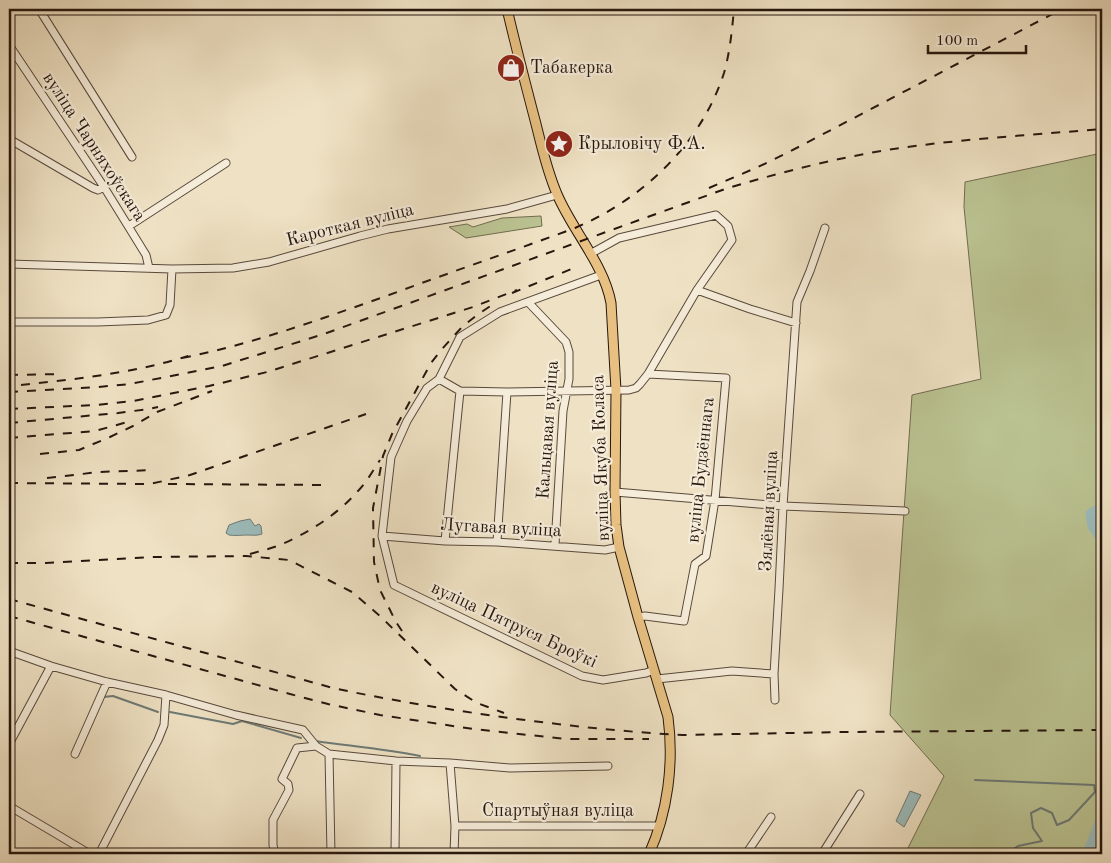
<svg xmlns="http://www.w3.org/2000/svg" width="1111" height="863" font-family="'Old Standard TT',serif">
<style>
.green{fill:#bbc392;stroke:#706c50}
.water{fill:#9cbcbc;stroke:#6d7a76}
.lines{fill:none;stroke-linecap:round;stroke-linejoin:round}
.stream{stroke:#6d7a76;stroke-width:2}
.river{stroke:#9cbcbc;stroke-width:11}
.minor-casing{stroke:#58493c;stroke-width:9}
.major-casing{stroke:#26160e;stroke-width:11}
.minor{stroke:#f5ecd9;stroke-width:7}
.major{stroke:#e8c182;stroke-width:9}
.rail{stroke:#26160e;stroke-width:2;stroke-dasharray:9 9;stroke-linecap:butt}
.labels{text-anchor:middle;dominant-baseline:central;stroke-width:4.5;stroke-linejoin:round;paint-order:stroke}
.poi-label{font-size:18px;fill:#26160e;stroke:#f5ecd9;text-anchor:start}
.street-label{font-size:18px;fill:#26160e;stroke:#f5ecd9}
</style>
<rect width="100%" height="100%" fill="#efe2c4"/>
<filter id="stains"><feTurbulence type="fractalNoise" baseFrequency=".004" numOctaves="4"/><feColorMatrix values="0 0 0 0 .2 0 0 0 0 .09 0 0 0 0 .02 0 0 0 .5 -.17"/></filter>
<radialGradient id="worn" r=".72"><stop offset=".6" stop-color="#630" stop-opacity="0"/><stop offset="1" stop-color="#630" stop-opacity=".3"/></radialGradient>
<path class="green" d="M1102 153V854H905L944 776 890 715 912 395 981 379 964 207 965 182Z
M541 216 542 226 466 238 449 227 467 224 473 227 502 218Z"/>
<path class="water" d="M250 519 255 526 259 524 261 526 262 534C256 536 253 535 248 535 242 535 235 536 229 535L226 533 229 525 240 521Z
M910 791 921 795 904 827 896 821Z"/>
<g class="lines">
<path class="stream" d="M103 697 113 696 158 712
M170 712 233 724 242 721 301 738
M315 741C350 746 385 749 420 756
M975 780 1094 785 1095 792
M1007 854 1018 846 1042 841 1033 828 1031 813 1041 808 1052 813 1057 825 1069 820 1095 792H1102"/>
<path class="river" d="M1102 508 1091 514 1093 526 1102 538
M1088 854 1102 818"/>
<defs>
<path id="minor" d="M39 9 132 157
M9 45 104 187 146 255 149 268
M9 139 93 188 98 190 104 187
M129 226 226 163
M9 264 172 269 233 268 269 262 360 236 388 229 507 209 557 195
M601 275 500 312 460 337 439 379 427 388 407 421 391 457 382 536 394 585 582 676 603 680 646 673 654 670
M697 290 750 309 796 323
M528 302 566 342 569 352V379L563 411 555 545
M9 322H98L148 320 166 315 170 305 172 269
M439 379 460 391 507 392 629 390 636 388 640 384 648 374 697 290 732 240 728 226 716 215 619 238 590 254
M615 492 783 506 905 511
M382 536 445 541 497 542 605 550 619 547
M445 541 460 391
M497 542 507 392
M638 617 645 616 684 621 695 564 706 556 715 500 726 378 648 374
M9 651 51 666 107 682 166 695 236 715 303 730 316 746 329 754 396 761 450 763 510 768 608 766
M657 679 732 671 774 674
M775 700 774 674 779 589 783 506 797 302 810 271 825 228
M9 744 51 666
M75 754 107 682
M329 754 331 854
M450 763 455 826 454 854
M9 806 90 854
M455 826H660
M99 854 158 740 164 725 166 695
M275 854 273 845V820L289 790 288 784 282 779 297 748 316 746
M395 854 396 761
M746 854 771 817
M822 854 860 794"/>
<path id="major" d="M507 9C516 47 526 86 536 124 542 148 547 171 557 194 572 230 604 264 611 303L616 390 615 492 616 525 619 547 638 617 668 717C674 763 668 812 649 854"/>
</defs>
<use href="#minor" class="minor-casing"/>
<use href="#major" class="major-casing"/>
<use href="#minor" class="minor"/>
<use href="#major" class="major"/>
<path class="rail" d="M709 188 758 167 787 153 1062 9
M512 293 574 268
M182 358C253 344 321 319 389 295 451 272 513 251 575 228 643 199 701 144 724 73 730 52 732 30 734 9
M9 375 63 374
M21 385C77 379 134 373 188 356
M9 392 98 387 130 384 222 366 324 334 725 189C778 173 832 159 887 150 958 139 1031 135 1102 129
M9 409 96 405 133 401 209 386 267 372 473 307 517 290
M9 423 118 413 149 409 158 407
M9 438 95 431 131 421
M40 454 79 450 110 437 133 426 157 412 212 391
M47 478 99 472 154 470
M9 483 150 484 190 475 366 414
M168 484 325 485
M250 554C260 551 270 549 280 545 308 533 337 515 358 491 367 482 373 470 380 460
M9 563H46L151 557 246 556 289 560 352 592 380 616 455 689 477 703 504 713
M9 599 333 688C389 700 445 709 502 717 562 725 623 732 683 735L844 732 1102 730
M9 616 290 694 328 704 380 715 473 729 566 739H649
M402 631 396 622 380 590 374 562 373 508 383 456 392 434 431 363 442 349 462 327 477 315 495 303"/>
</g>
<defs>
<symbol id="shop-disc" viewBox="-11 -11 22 22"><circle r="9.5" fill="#8f2418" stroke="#f5ecd9"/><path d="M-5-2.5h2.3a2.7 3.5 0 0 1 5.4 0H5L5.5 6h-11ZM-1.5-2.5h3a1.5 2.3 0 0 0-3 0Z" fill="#fff"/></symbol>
<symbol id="sight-disc" viewBox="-11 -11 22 22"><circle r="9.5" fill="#8f2418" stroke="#f5ecd9"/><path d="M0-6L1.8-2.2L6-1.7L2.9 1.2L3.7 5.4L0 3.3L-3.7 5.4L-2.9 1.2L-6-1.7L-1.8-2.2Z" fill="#fff"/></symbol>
</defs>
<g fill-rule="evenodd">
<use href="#shop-disc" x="495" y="52" width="32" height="32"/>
<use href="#sight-disc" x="543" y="128" width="32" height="32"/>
</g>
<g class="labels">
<g class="poi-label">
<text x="530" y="68">Табакерка</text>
<text x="578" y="144">Крыловічу Ф.А.</text>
</g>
<g class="street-label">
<text transform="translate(94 147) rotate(57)">вуліца Чарняхоўскага</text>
<text transform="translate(350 225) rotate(-14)">Кароткая вуліца</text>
<text transform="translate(548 430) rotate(-86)">Кальцавая вуліца</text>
<text transform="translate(601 458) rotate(-92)">вуліца Якуба Коласа</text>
<text transform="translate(701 470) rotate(-84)">вуліца Будзённага</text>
<text transform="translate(769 511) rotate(-87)">Зялёная вуліца</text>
<text transform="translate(501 528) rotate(3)">Лугавая вуліца</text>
<text transform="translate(514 625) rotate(25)">вуліца Пятруся Броўкі</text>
<text x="558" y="811">Спартыўная вуліца</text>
</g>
</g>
<rect width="1111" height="863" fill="none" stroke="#efe2c4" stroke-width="30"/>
<rect x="10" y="10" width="1091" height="843" fill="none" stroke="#26160e" stroke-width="2.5"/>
<rect x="15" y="15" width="1081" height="833" fill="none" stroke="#26160e"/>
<path d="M928 45v8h98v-8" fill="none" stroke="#26160e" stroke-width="2.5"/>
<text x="936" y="45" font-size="15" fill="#26160e" stroke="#f5ecd9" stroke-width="4" paint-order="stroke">100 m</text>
<rect width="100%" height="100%" filter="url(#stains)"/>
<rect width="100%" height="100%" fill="url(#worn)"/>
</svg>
